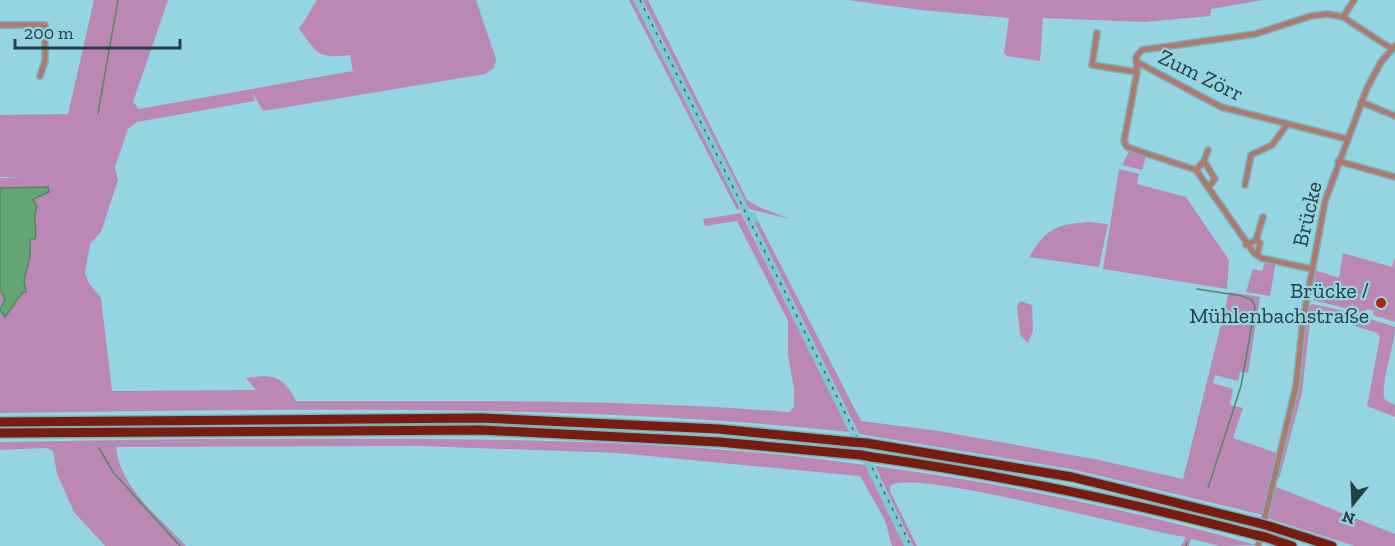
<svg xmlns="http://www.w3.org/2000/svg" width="1395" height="546" font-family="'Zilla Slab',serif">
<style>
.built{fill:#7ec8d6}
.green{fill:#bb88b4}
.water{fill:#63a674;stroke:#518866;stroke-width:1.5}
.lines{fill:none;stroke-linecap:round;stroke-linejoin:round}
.stream{stroke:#518866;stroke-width:1.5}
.minor-casing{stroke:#7ab1bc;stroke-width:8}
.motorway-casing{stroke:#7ab1bc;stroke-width:12}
.minor{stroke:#b0796e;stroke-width:5}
.motorway{stroke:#781c0f;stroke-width:9}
.rail{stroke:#41656c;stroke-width:1.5;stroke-dasharray:3 6;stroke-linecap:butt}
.motorway-bridge-casing{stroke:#7ab1bc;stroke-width:12;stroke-linecap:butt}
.motorway-bridge{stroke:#781c0f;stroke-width:9}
.poi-dot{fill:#b1230f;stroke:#94d5e1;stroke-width:2}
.labels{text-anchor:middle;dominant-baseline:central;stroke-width:4.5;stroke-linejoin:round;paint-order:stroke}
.street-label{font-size:22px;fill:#264146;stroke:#94d5e1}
.poi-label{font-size:22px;fill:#264146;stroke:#94d5e1;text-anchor:end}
</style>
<rect width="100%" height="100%" fill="#94d5e1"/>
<path class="built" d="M633 0H643L750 212H756L758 221 755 223 913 546H904L740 209Z"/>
<path class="green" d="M94 0H168L133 102 139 109 353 71 350 55C318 59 318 54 299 29L317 0H476L496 59 494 68 485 74 263 111 252 92 255 101 137 122 128 129 115 167 118 180 101 232 90 244 85 273 89 283 101 298 112 391 256 390 246 378C272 374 283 375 296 401 461 401 625 399 789 412L794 407V388L788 355V321L737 221 705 226 703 219 741 213 849 432C567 402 283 410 0 413V178H27L0 177V115L68 114Z
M629 0H633L740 209 737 210Z
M643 0H648L747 200 759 207 790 219 749 209Z
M848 0H1263L1211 9 1210 16 1145 22 1043 18 1040 61 1007 56 1004 53 1009 18 921 10Z
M1129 151 1146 156 1142 170 1122 165Z
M1119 169 1139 174 1137 184 1186 197 1229 260 1227 289 1103 269Z
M758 221 861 421 939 431 1099 460 1183 479 1229 292 1260 297 1248 373 1240 372 1238 381 1215 375 1213 383 1233 389 1230 405 1243 408 1233 438 1277 453 1263 515 1071 469 859 434 755 223Z
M1089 222 1108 224 1099 267 1029 257C1046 229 1056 224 1089 222Z
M1343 253 1392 267 1395 257V322L1373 315 1374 311 1367 309 1364 313 1313 300 1315 270 1339 278Z
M1266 259 1276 261 1270 296 1246 292 1253 269 1262 271Z
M1020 301 1032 305 1033 331 1028 343 1020 335 1017 306Z
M1312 304 1349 312 1395 327C1395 345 1379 388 1385 400L1395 405V417L1367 406 1380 337 1377 333 1311 312 1302 393 1279 479 1277 473 1300 376 1307 311Z
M192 439C417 439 642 434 865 465L904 546H892L885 520 860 476 618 453 420 446 116 447C120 488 160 518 186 546H105L74 512 57 474 53 451 46 448 0 450V442Z
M875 466C1003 483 1132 510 1256 545L1220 546 1187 538 1191 539 1189 546H1181L1186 537C1144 532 911 467 890 486V491L917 546H913Z
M1274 486 1395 534V546H1355L1267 518Z"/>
<path class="water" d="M48 187 49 192 33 199 37 207C31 219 38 228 35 239L30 240V257L24 280 26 292 22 293 5 317 0 310 5 299 0 289V188Z"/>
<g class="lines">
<path class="stream" d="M98 113 118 0
M1197 289 1242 296 1252 300 1255 307 1241 386 1208 488
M99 448 113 472 180 546
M1186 546 1187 542"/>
<defs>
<path id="minor" d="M1343 17 1354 0
M0 25H45V61L40 76
M1097 33 1092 65 1137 72
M1137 62 1221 107 1347 139
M1361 102 1395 116
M1204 161 1215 179 1208 187
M1338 161 1395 177
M1196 170 1204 161 1208 150
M1245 185 1251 155 1272 145 1286 126
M1256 240 1260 243 1257 255
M1246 245 1256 240 1263 217
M1312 269 1261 258 1254 253 1196 170 1127 147 1124 141 1137 72 1136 57 1142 50 1255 34 1311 16 1328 14 1343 17 1392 49
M1258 546 1296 386 1303 320 1325 201 1367 88 1381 62 1395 46"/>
<path id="motorway" d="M0 422 482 418 719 429 852 442
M0 433 482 430 719 442 861 455
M866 443 1072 477 1258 523
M872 457C1002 475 1129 502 1256 535
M1269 526 1332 546
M1265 537 1292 546"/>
</defs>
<use href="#minor" class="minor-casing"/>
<use href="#motorway" class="motorway-casing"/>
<use href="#minor" class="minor"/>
<use href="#motorway" class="motorway"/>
<path class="rail" d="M640 0 911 546"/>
<defs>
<path id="motorway-bridge" d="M852 442 866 443
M861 455 872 457
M1258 523 1269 526
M1256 535 1265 537"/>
</defs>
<use href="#motorway-bridge" class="motorway-bridge-casing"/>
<use href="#motorway-bridge" class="motorway-bridge"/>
</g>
<circle class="poi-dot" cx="1381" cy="303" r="6"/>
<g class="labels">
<g class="street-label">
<text transform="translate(1201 75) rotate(26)">Zum Zörr</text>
<text transform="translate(1307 214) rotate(-77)">Brücke</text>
</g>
<g class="poi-label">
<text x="1369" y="290">Brücke /<tspan x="1369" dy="25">Mühlenbachstraße</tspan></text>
</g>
</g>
<g transform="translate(1353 504) rotate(198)" stroke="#94d5e1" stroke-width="4.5" paint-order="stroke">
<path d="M0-4.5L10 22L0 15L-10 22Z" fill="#264146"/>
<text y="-9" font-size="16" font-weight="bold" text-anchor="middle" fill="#264146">N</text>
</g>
<path d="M15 39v9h165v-9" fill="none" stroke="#264146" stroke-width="3"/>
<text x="24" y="39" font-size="18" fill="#264146" stroke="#94d5e1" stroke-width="4.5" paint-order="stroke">200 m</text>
</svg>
